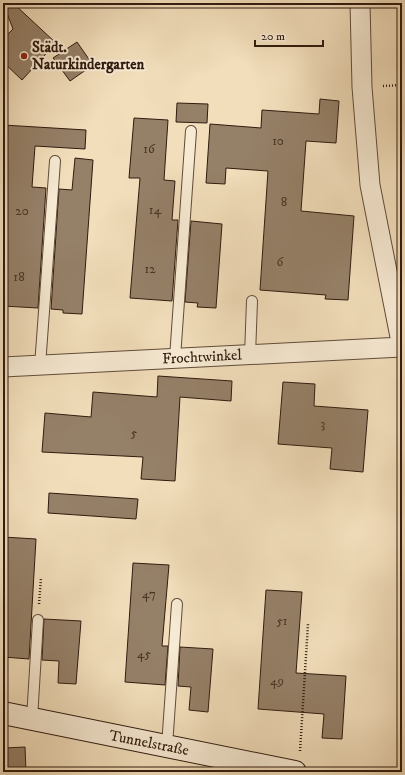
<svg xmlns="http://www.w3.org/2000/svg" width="405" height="775" font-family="'IM FELL DW Pica',serif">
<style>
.building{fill:#958068;stroke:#301b0f}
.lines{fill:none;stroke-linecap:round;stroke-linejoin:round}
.lane-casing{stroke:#604c3a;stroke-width:12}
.street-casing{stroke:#604c3a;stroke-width:21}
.secondary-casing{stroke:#301b0f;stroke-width:24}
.path{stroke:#301b0f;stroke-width:2.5;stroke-dasharray:1 2;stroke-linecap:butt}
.lane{stroke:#f7ead3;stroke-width:10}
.street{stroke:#f7ead3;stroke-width:19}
.secondary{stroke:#f7ead3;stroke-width:22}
.poi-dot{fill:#8f2418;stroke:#f7ead3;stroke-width:1.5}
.labels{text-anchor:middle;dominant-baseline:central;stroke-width:4;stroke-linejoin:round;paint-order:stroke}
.number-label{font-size:13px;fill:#493425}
.poi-label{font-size:15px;font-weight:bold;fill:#301b0f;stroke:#f7ead3;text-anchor:start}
.street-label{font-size:15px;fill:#301b0f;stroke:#f7ead3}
</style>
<rect width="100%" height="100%" fill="#f2debb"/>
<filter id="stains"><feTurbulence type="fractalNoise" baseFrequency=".005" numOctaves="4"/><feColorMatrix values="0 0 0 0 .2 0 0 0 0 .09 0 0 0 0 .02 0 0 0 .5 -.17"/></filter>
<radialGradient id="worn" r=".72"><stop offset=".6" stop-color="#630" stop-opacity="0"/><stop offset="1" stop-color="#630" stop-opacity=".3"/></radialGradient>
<path class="building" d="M3 3H13L56 43 22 80 3 62V39L13 29Z
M77 42 93 65 70 81 53 58Z
M320 99 339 101 336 143 306 141 301 211 354 216 348 300 325 299 326 295 260 290 268 171 226 168 225 184 206 183 210 124 261 128 262 110 319 114Z
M177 103 208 104 207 123 176 122Z
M134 118 168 120 164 180 175 181 172 220H178L172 301 130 298 140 178H129Z
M3 125 86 130 85 149 35 146 32 187 46 188 38 308 3 306 5 186 3 185Z
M75 158 93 160 82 314 63 313V310L51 309 59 189 72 190Z
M191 221 222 224 216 308 197 307 198 303 185 302Z
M158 376 232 381 231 401 180 397 175 481 141 479 143 457 42 452 45 413 91 417 93 392 157 397Z
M283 382 315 384 314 406 368 410 363 472 330 469 332 448 278 444Z
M49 493 138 499 136 519 48 513Z
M3 537 36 539 29 659 3 657Z
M133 563 169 565 162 646H168L165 685 125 682Z
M266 590 302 592 296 673 346 676 342 739 322 738 324 714 258 709Z
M44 619 81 621 76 684 58 683 59 661 42 660Z
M180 647 213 649 208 712 189 710 191 687 178 686Z
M25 747 26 772H7L5 748Z"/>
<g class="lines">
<defs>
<path id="lane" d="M250 355 252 301
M175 358 191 131
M40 366 55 161
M32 719 38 620
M167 746 177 604"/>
<path id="street" d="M360 3 362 87 370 185 402 347
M3 367 402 347"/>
<path id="secondary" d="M3 713 295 772"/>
</defs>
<use href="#lane" class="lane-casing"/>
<use href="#street" class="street-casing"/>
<use href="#secondary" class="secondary-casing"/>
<path class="path" d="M383 86 402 85
M39 604 41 578
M300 751 308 624"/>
<use href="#lane" class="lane"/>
<use href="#street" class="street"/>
<use href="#secondary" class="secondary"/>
</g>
<circle class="poi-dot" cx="24" cy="56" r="4"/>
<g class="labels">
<g class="number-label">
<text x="278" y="141">10</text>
<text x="149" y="149">16</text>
<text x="284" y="202">8</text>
<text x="155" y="210">14</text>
<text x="22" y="211">20</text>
<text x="280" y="262">6</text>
<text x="150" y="269">12</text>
<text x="19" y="277">18</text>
<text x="323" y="424">3</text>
<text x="134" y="433">5</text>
<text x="149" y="594">47</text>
<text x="282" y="621">51</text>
<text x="144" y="654">45</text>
<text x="277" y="681">49</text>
</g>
<g class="poi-label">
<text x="32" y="47">Städt.<tspan x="32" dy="17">Naturkindergarten</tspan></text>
</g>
<g class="street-label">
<text transform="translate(202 357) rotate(-3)">Frochtwinkel</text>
<text transform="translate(149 743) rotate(11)">Tunnelstraße</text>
</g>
</g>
<rect width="405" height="775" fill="none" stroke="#f2debb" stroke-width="16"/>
<rect x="4" y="4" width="397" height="767" fill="none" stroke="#301b0f" stroke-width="2"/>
<rect x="8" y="8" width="389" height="759" fill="none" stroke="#301b0f"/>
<path d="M255 40v6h68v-6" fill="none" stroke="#301b0f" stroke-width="2"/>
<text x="261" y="40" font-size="12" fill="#301b0f" stroke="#f7ead3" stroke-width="3" paint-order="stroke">20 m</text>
<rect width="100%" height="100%" filter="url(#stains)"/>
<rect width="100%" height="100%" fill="url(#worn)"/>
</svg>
